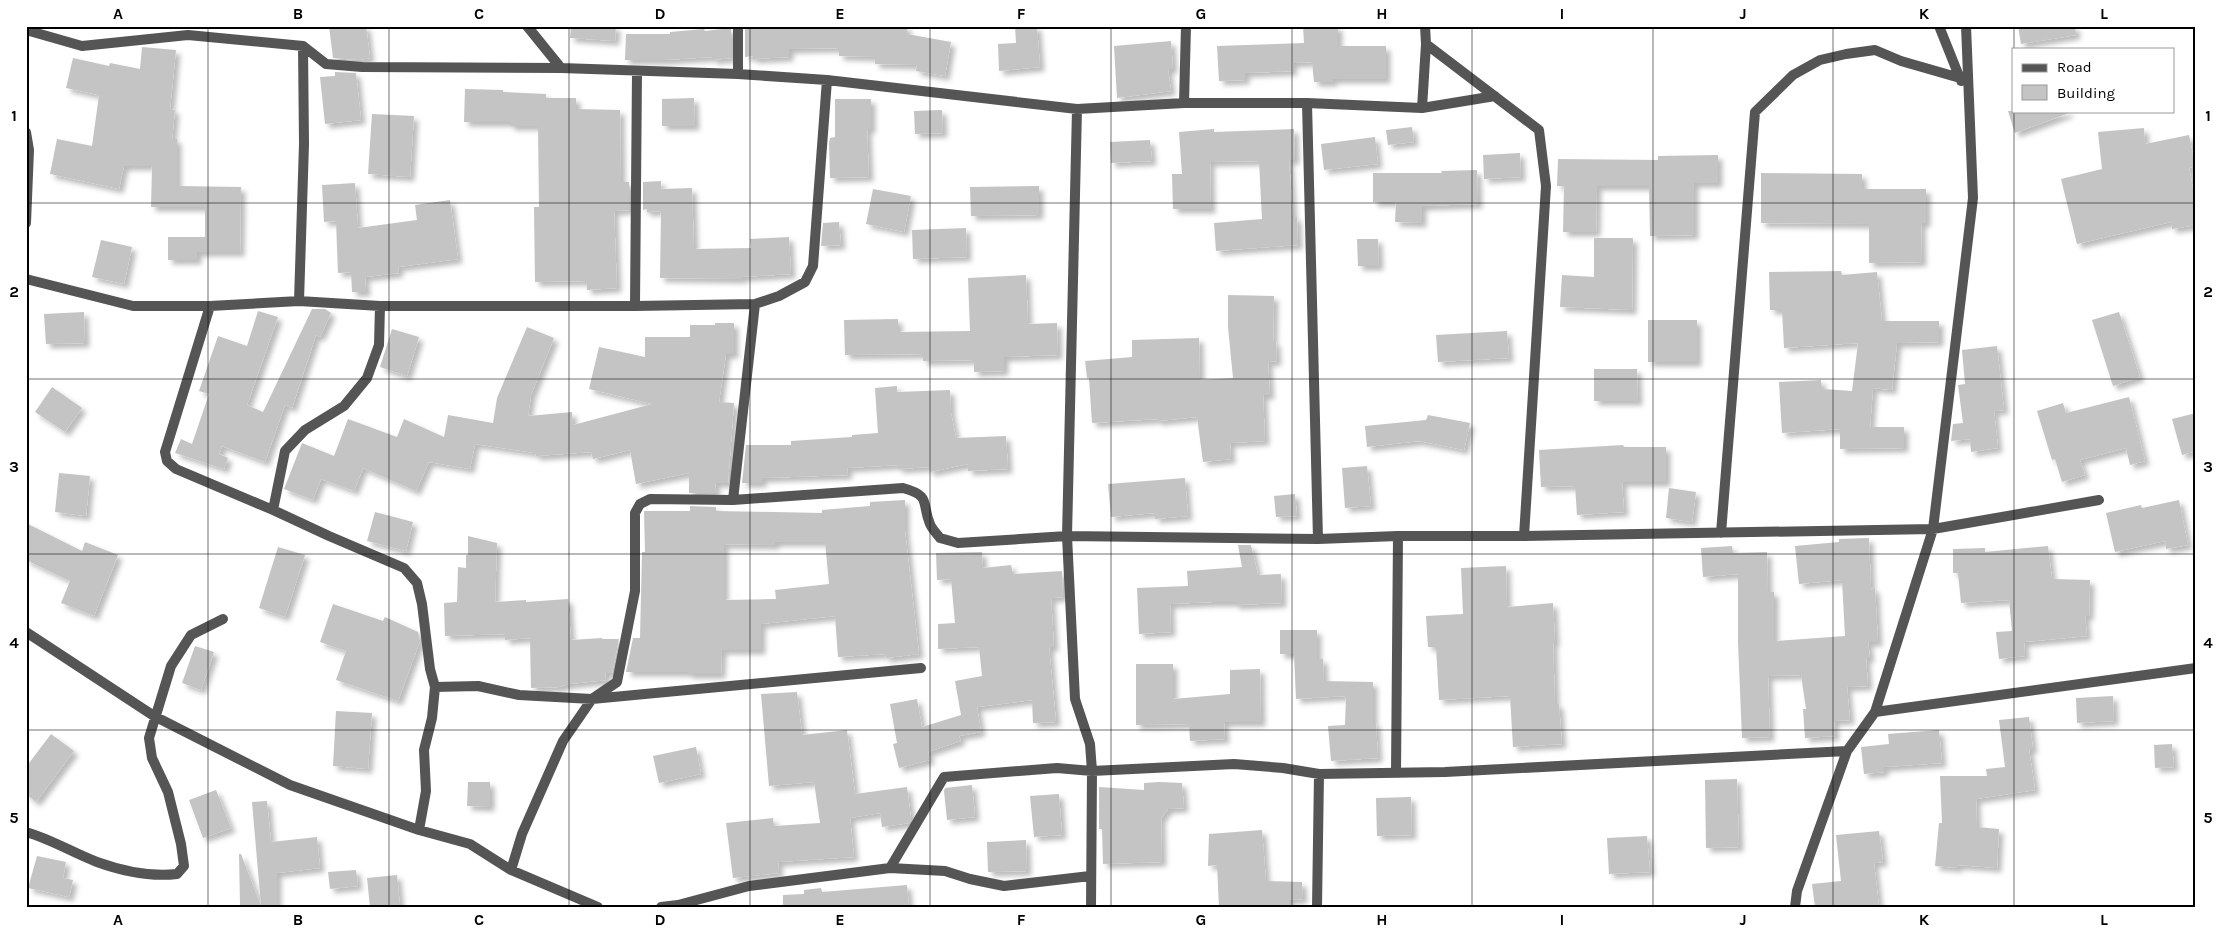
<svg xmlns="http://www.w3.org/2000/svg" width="2222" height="933" font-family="Karla,sans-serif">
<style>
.building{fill:#c4c4c4;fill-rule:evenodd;filter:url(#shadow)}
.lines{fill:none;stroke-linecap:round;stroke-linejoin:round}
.minor{stroke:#555;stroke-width:10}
.grid{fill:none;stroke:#000;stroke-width:1;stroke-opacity:0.55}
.neatline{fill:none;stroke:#000;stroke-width:2}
.grid-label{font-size:16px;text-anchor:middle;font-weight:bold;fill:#000}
</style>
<defs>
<filter id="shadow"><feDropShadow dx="4.5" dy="4.5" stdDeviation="2.5" flood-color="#0004"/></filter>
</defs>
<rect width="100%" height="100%" fill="#fff"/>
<path class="building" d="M329 26H366L370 58 359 60 333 58Z
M571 26H616L615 41 570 38Z
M745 26H907V34L951 42 945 76 916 71 917 65 875 64V57L839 56V48L789 49V57L753 59V56L745 57Z
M1015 26H1037L1040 67 999 71 998 44 1016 43Z
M1303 26H1338V46H1386V79H1333V82H1314L1312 62 1292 63 1293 71 1245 73V80L1219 81 1217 46 1304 43Z
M2018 26H2075L2076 35 2021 44Z
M731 28V58L713 60V57L664 60H625L626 34H670V32L704 29 705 31Z
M1171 41 1173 69H1168L1171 91 1117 98 1114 46Z
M142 47 176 50 170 109 175 110 172 139H177V186L241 187 240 252H197V260H168V237H205V207H151L152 166H124L119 189 50 174 57 139 92 146 99 95 66 88 73 58 109 66 110 63 140 69Z
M335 72 356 73 361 120 325 124 320 77 335 76Z
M465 89 503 90V92L546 94V98H576V109L620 110 621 182H629V210L614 211 617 288 587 290 586 281 535 282 534 207H539L538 126H510V122H464Z
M694 98 695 126H662V99Z
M835 99H871V129H867L869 177 830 178 829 143 830 138 835 137Z
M942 110 943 133 915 134 914 111Z
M2008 111H2069V113L2015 133Z
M372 114 414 116 410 177 368 174Z
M1412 127 1414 142 1388 145 1386 130Z
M2144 128 2145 144 2189 135 2195 166 2189 168 2196 205V225L2172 229 2171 222 2077 244 2061 179 2102 169 2098 132Z
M1214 129V132L1294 129 1295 160H1289L1293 217H1297L1298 245 1216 251 1214 223 1262 219 1259 161 1210 162 1211 209H1173L1172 174H1182L1179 132Z
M1375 137 1378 164 1324 170 1321 144Z
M1150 140 1152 161 1111 163 1110 142Z
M1520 153 1521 177 1484 179 1483 155Z
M1718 155V183H1694V235L1650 236 1649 186H1597L1596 232H1563L1564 186H1557L1558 159 1658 160V156Z
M1477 170 1478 204 1422 206V223L1395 222 1396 202H1373V173H1442L1441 171Z
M1761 173 1862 174V189H1926V223H1921L1922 262 1869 263V224L1761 223Z
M661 181V189L692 188 694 249 751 248 750 239 789 237 791 274 742 277V279L660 278 661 211 647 212V209L643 210V182Z
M355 183 358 228 417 220 415 205 450 200 458 259 398 267 399 273 365 277 366 292H352L351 272 338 273 336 221 324 222 322 185Z
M1039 186V215L971 216 970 187Z
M873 189 911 196 904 232 866 224Z
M839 222 841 245 821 246 823 223Z
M966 228 967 257 913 259 912 230Z
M1594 238H1633L1632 310 1560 307 1562 275 1594 277Z
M1357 239H1378L1379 266H1358Z
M101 240 132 247 124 284 92 277Z
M1841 271 1842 275 1877 272 1882 321H1939V342L1897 343 1892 390 1873 388 1870 427H1904V448L1840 449V429L1782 433 1779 382 1821 380 1822 389 1852 391 1858 343 1784 348 1782 310H1770L1769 272Z
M1026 275 1028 324 1057 323 1058 355 1004 357V371L974 372V360L923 361V354L845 355 844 320 898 319V332L970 331 968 278Z
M1228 295 1274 296 1273 342H1276L1277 361 1268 362 1270 395H1263L1265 441 1230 443 1231 459 1203 462 1197 417 1158 421V419L1092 423 1089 378H1087L1085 361 1132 357V340L1199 338 1200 380 1233 378 1228 327Z
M312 309H325L331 313 320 337 316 335 292 408 285 405 265 462 222 446 219 454 228 458 224 469 175 453 181 439 192 444 209 394 199 391 218 336 247 346 258 311 278 317 247 405 263 412Z
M84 312 85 343 46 344 44 314Z
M2119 312 2140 377 2113 386 2092 320Z
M1648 320H1697V362H1648Z
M715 323H734V354H726L719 402 734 403 728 483H715L716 493H689V473L636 484 630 450 593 459 591 452 536 456 535 453 475 444 470 469 429 462 416 491 363 468 354 491 321 479 313 500 284 489 302 443 334 456 348 419 397 437 404 419 444 437 448 415 493 423 497 398 527 327 554 338 531 395 528 416 572 412 573 425 652 404 589 389 599 347 645 357V337H690V325H715Z
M392 329 419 337 407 376 380 367Z
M1507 331 1509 358 1438 362 1436 335Z
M1997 346 2004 410 1994 411 1998 448 1971 452 1970 439 1951 441 1953 424 1963 423 1958 385 1965 384 1962 350Z
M1594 369H1637L1638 401H1594Z
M897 386V392L950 390 951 413 956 438 1006 436 1008 469 968 471V464L930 472 929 467 898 469V465L847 468 848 475 762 478V483H742L746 445H791V441L852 437V435L878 433 875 388Z
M52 387 82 408 65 432 35 412Z
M2129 397 2145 461 2130 465 2126 448 2080 460 2085 475 2062 482 2055 459 2052 460 2037 411 2063 403 2066 413Z
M2196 413V451L2182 455 2172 419Z
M1428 415 1470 423 1464 450 1419 441 1367 447 1365 426 1426 420Z
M1623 445 1624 447H1666V482H1622L1624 512 1577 515 1575 486 1541 487 1539 450Z
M1367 466 1371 506 1345 508 1342 468Z
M59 473 90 476 86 516 55 512Z
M1185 478 1188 516 1155 519V513L1111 517 1108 484Z
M1669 488 1696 492 1692 522 1666 518Z
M1295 494 1297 516 1276 517 1274 496Z
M905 500V531L919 654 886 658 885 654 838 657 835 616 761 624V650H722L721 674H688V672H626L633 638H640L642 552H645L644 511H690V506L716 507V511L822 513V510L870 506V502ZM775 542H825L829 584 775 590 776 599 724 600V544L775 545Z
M2179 500 2188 545 2166 549 2165 541 2115 552 2106 513 2141 505 2142 508Z
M375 512 413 522 406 551 367 541Z
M26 523 82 551 85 542 118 555 94 616 61 603 70 581 26 560Z
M468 536 497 543 495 602 526 600V602L568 599 571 640 602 638V639H619L612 673H605L606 680 569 684 559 687 531 688 530 638 505 640V634L445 636 444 603 457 602 458 567 466 568V555H468Z
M1869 538 1871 589 1875 588 1878 642H1868L1870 658H1866L1868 686 1847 687 1850 720 1834 721 1835 736 1805 738 1803 709H1806L1801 675 1768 676 1770 737 1742 738 1738 642V574L1703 577 1701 548 1732 546 1733 553 1767 552 1768 592H1774V641H1776L1845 636 1842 580 1799 584 1795 546 1839 542V539Z
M1238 545H1251L1258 575 1281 574 1282 603 1235 605V602H1212L1170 604 1171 632 1139 634 1137 588 1188 586 1187 571 1242 567Z
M2048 546 2052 579 2090 580 2089 616H2085L2087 636 2024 642 2025 656 1999 659 1996 632 2012 631 2009 600 1961 603 1958 573H1953V549L1985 548V552Z
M278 547 305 555 285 617 259 608Z
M982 552 983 568 1011 565 1013 574 1062 571 1063 597 1051 598 1054 647H1049L1056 722 1033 723 1032 700 977 707 981 732 959 736 961 741 928 752 930 760 899 768 893 744 897 743 890 704 917 699 922 727 961 715 955 681 982 676 979 647 938 649V624L955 623 951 579 937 580 936 553Z
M1506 566 1507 607 1553 603 1555 642H1553L1555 704H1559L1562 744 1513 747 1510 696 1439 700 1436 647H1428L1426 616 1463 614 1461 568Z
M333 604 383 621 385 617 418 632 420 641 398 701 336 680 346 651 320 642Z
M1280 630H1317V659H1323L1324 681 1373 682V723H1376L1378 758 1331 761 1328 726 1345 725 1346 696 1296 699 1294 654H1280Z
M195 646 214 652 201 690 182 683Z
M1136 664H1173V699L1230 694V670L1260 669 1261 722H1224L1225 739 1190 741 1189 724 1136 725Z
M797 692 802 735 847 730 855 794 907 787 911 819 909 823 882 827 880 813 850 818 854 857 778 862 779 873 733 878 726 823 773 818 774 826 820 823 814 782 769 786 761 694Z
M2113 696 2114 721 2077 723 2076 698Z
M336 711 372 713 368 769 333 766Z
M2029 717 2033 749H2029L2035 790 1976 799 1977 827 1999 829 1997 868 1958 865V868L1935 866 1939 823H1942L1940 776H1987L1986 769 2005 767 1999 720Z
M1939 730 1942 763 1884 767V772L1864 774 1861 747 1889 744 1888 734Z
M51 734 74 751 36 802 26 794V767Z
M2172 744 2174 767 2155 768 2154 745Z
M696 747 701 774 659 783 653 756Z
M1737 779 1739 847 1706 848 1705 780Z
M468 782H490V807L467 806Z
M1159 782 1182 783 1184 808 1168 809 1161 818 1162 862 1103 864 1102 829H1099V787L1144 790V783Z
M972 785 975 817 947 820 944 791 945 788Z
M216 790 231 828 203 838 189 800Z
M1059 794 1062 835 1034 837 1030 796Z
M1411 797 1412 835 1377 836 1376 798Z
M267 801 271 842 317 837 320 868 277 873V905L261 906 252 802Z
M1262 830 1266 881 1302 882 1303 899 1289 900V907H1219L1217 865 1208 866 1209 834Z
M1879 831 1883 862 1874 863 1879 907H1815L1812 884 1841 881 1836 835Z
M1647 836 1650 872 1609 874 1607 838Z
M1026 840 1027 871 988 872 987 842Z
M239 854H241L261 906H240Z
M37 856 66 862 63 878 73 880 69 897 28 888Z
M356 870 358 886 330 889 328 872Z
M397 875 400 907H370L367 878Z
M907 885 909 907H783V895L804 894V890L821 888 822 892Z"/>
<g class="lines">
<path class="minor" d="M527 26 561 68
M1425 26 1426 44 1539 130 1546 186 1524 536 1933 529 2099 500
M1939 26 1961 81
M26 30 82 46 188 35 303 46 326 64 362 67 561 68 738 74 827 80 1077 109 1184 103H1307L1422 108 1495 96
M738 74V26
M1184 103 1186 26
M1307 103 1318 539
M1422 108 1426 44
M1077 109 1067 536 1075 699 1090 744 1092 771 1091 907
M26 132 29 150 26 223
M26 279 133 306H210L299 301 380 306H635L755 304
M299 301 304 144 303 46
M210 306 165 452 167 461 176 469 273 510
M380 306 379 345 367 378 344 406 305 430 285 451 273 510 329 536 404 568 417 583 422 604 430 669 435 687 478 686 519 695 592 699 921 668
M635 306 637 72
M733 500 755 304 779 296 805 282 813 266 827 80
M1721 533 1755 112 1793 75 1820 60 1846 54 1875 50 1901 61 1960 78
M26 632 154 716 290 785 419 830 470 844 511 870 598 907
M1875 712 2196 668
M1396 773 1398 536
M419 830 426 791 424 750 432 718 435 687
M26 832C51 839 73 853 97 862 122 871 151 877 177 874L184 866 181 844 168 792 152 758 149 738 171 666 191 635 223 619
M890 868 944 777 1057 768 1092 771 1234 764 1283 768 1319 774 1445 772 1847 751
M511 870 522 834 563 741 592 699 617 682 635 591V513L640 504 650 499 733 500 903 488C932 496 921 503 930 524 932 529 937 534 940 538L958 543 1067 536 1318 539 1398 536H1524
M661 907 678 905 749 886 890 868 945 871 970 879 1004 886 1090 876
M1317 907 1319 774
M1795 907 1797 891 1847 751 1875 712 1933 529 1973 198 1966 26"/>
</g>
<path class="grid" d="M208 26V907M389 26V907M569 26V907M750 26V907M930 26V907M1111 26V907M1292 26V907M1472 26V907M1653 26V907M1833 26V907M2014 26V49M2014 111V907M26 203H2196M26 379H2196M26 554H2196M26 730H2196"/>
<rect width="2222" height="933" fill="none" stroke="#ffffff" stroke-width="55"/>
<rect x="2012" y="48" width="162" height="65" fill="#ffffff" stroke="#999999"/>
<rect x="2022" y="64" width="25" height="8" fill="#555555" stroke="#999999"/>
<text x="2057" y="72" font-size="15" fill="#000000">Road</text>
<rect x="2022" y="85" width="25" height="15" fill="#c4c4c4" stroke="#999999"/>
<text x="2057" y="98" font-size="15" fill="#000000">Building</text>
<rect x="28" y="28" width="2166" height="878" class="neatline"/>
<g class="grid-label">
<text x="118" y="19">A</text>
<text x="298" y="19">B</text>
<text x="479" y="19">C</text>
<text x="660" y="19">D</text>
<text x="840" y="19">E</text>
<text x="1021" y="19">F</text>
<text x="1201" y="19">G</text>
<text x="1382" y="19">H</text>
<text x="1562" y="19">I</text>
<text x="1743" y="19">J</text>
<text x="1924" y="19">K</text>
<text x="2104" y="19">L</text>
<text x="14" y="121">1</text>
<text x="2208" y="121">1</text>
<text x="14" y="297">2</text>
<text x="2208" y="297">2</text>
<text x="14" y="472">3</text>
<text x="2208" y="472">3</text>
<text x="14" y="648">4</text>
<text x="2208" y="648">4</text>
<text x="14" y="823">5</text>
<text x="2208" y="823">5</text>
<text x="118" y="925">A</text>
<text x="298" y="925">B</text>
<text x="479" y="925">C</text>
<text x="660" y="925">D</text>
<text x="840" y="925">E</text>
<text x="1021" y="925">F</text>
<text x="1201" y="925">G</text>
<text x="1382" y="925">H</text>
<text x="1562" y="925">I</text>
<text x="1743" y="925">J</text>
<text x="1924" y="925">K</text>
<text x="2104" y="925">L</text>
</g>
</svg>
